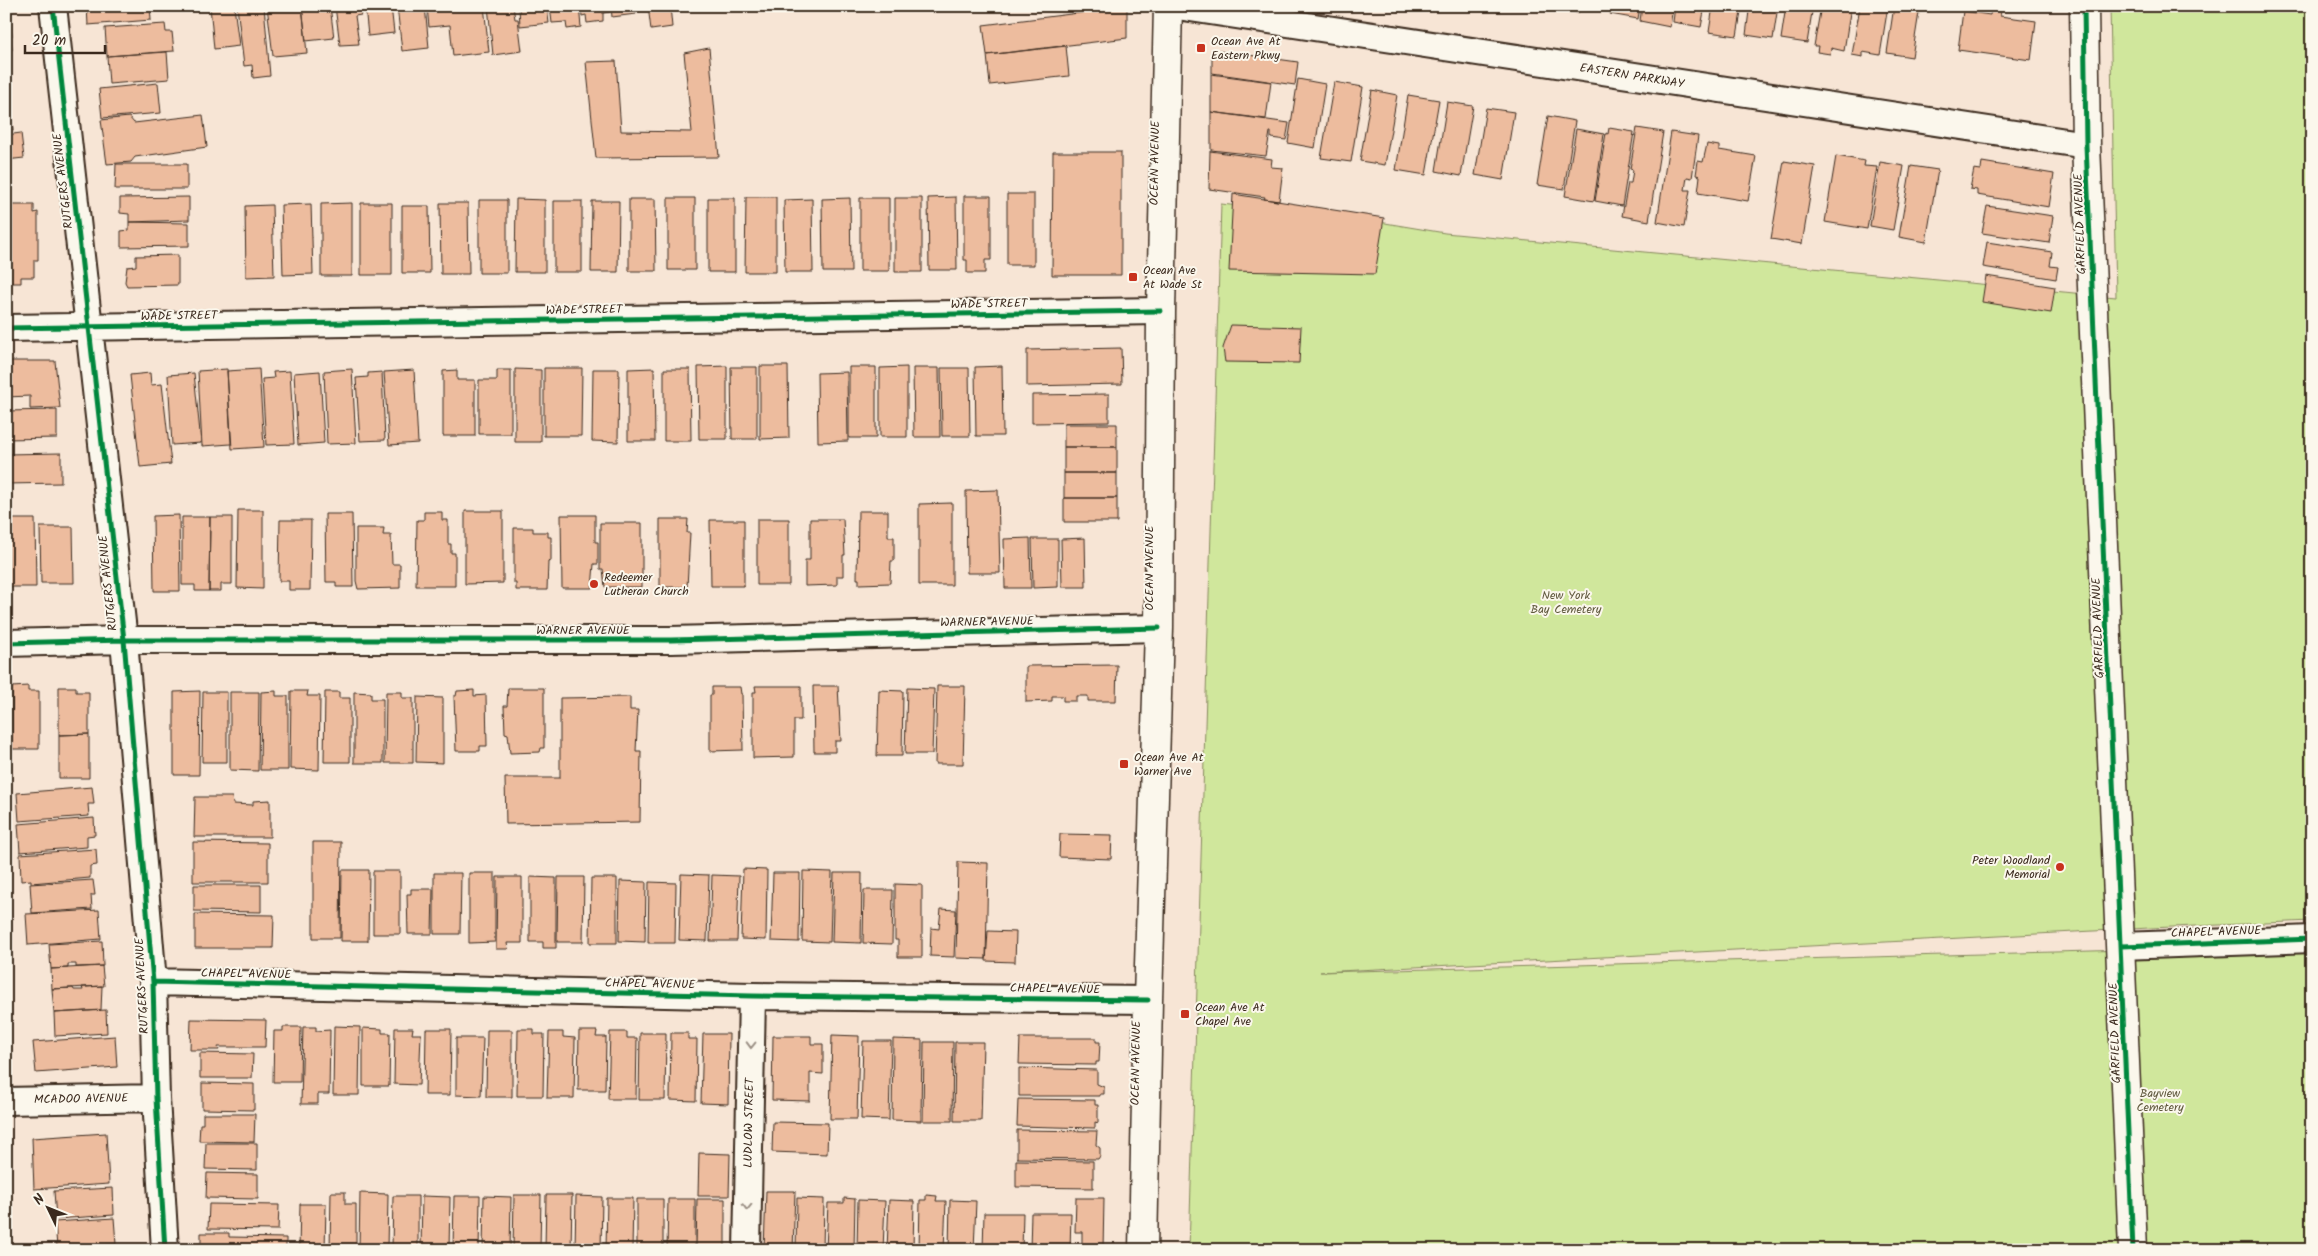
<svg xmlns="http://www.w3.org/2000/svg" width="2318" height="1256" font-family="Kalam,sans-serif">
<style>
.green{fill:#d0e79c;stroke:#86885d}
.building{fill:#edbc9e;stroke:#3b2a1e}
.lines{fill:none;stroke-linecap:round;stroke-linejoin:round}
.street-casing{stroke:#3b2a1e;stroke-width:30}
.secondary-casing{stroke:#3b2a1e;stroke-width:31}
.street{stroke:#fbf7ec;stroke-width:26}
.secondary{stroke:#fbf7ec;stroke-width:28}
.cycleway-casing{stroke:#fbf7ec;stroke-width:8}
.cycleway{stroke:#00873e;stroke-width:5}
.oneway{stroke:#9b9085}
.poi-dot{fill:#c8321e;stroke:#fbf7ec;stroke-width:2}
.labels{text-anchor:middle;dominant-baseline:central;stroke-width:4;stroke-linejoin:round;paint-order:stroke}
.poi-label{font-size:12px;fill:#3b2a1e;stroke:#fbf7ec;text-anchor:start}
.street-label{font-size:12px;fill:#3b2a1e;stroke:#fbf7ec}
.park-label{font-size:12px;fill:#60593e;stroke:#fbf7ec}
</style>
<rect width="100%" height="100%" fill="#f7e5d5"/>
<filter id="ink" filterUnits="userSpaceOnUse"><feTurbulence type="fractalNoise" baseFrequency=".02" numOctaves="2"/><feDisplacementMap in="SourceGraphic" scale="10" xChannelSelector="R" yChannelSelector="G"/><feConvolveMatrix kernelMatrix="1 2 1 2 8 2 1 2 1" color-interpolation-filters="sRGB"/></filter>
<g filter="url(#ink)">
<path class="green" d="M2110 6H2312V921L2150 928 1320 972 2312 945V1250H1189L1221 204 1361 219 1445 233 2116 297Z"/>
<path class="building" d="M87 6H150L151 20 88 25Z
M210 6H234L239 46 214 49Z
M237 6H264L270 76 253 78 252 65 244 66Z
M267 6H302L307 53 273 56Z
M302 6H330L334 38 306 41Z
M335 6H360L361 15 355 16 359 44 340 45Z
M365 6H391L394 33 368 36Z
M397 6H425L429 48 402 51Z
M427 6H484L489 52 453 56 450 25 429 27Z
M488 6H513L515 19H518L522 51 493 55Z
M519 6 547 7 549 23 520 26Z
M550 6H579L581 27 567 29 566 22 552 23Z
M581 6H609L610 12 603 13V21L587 23 586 15 582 16Z
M611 6H635L636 14 612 17Z
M648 6H670L672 27 651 30Z
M1552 6H1580L1578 13 1551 9Z
M1612 6H1640L1638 19 1610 14Z
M1642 6H1673L1670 27 1640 21Z
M1675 6H1705L1701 27 1673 22Z
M1713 6H1742L1737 36 1709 32Z
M1748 6H1778L1773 39 1746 35 1749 11 1747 10Z
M1786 6H1813L1807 43 1781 39Z
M1821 6H1851L1844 51 1831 48 1830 54 1817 52 1818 46H1814Z
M1860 6H1888L1880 55 1863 52V57L1852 55Z
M1894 6H1920L1912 57 1887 53Z
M1127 7V38L987 55 983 25Z
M1991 9 2001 10 2000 16 2036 21 2031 60 1958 50 1963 11 1990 15Z
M6 10H9L12 36H6Z
M165 24 166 32H172L174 51 107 56 105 28Z
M11 37 12 50 8 51 9 62H6V38Z
M1066 46 1069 76 990 85 987 55Z
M709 48 719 157 596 158 586 62 616 61 621 131 692 132 684 53Z
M1212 50 1298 62 1295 85 1212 73Z
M167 52 169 79 109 84 107 56Z
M1211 74 1271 82 1266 119 1211 112Z
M1298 79 1325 84 1315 148 1288 143Z
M1334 82 1363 87 1351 162 1321 158Z
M158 83 161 113 102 118 99 89Z
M1372 90 1397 95 1385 165 1360 161Z
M1408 95 1439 100 1426 175 1396 170Z
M1447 102 1473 106 1461 176 1436 171Z
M6 104H10L13 130H6Z
M1486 108 1514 112 1503 180 1475 175Z
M1211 112 1289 123 1286 140 1271 138V132H1270L1266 156 1211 150Z
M203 115 207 147 135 157 131 162 107 164 101 120 129 117 134 123Z
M1548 116 1575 121 1564 189 1537 185Z
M1609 128 1634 132 1622 206 1595 201 1606 133 1608 134Z
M1637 128 1663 132 1649 221 1622 216 1628 183H1631L1633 170 1630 169Z
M1576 129 1604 134 1594 201 1565 196Z
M1671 132 1698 136 1692 178 1687 177 1685 190H1690L1684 227 1657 222Z
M21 133 24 158 6 160V135Z
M1707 144 1719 146V150L1756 156 1748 201 1698 193 1700 176 1696 175 1698 161 1703 162Z
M1210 151 1272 159 1271 167 1283 168 1279 201 1264 199 1265 197 1209 189Z
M1053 152H1121V275H1052Z
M1836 156 1865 161 1864 166 1877 167 1867 229 1825 222Z
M1784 161 1815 166 1802 244 1771 239Z
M1880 162 1904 166 1893 230 1870 226Z
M1982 162 2054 174 2049 207 1977 195V190L1970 189 1974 169 1981 170Z
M116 164H187V189H115Z
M1911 166 1938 170 1926 242 1899 237Z
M1007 194H1034V265H1007Z
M1233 194 1384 218 1375 274 1229 271Z
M964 196H991V260H985V273H967V260H964Z
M189 197V220L129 222V214L120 213V198Z
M746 197H776V272H745Z
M956 197 957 270H929L928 198Z
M668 198H695V270H668Z
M708 198H735V272H708Z
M850 198 851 272H823L822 199Z
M860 198H889V271H860Z
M895 198H922V272H895Z
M516 199 545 200V272H515Z
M629 199H655L656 271H629Z
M812 199 813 272H785L784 200Z
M479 200H507V273H479Z
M554 201H582V272H554Z
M592 201H619L618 272H591Z
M352 203V276H321V204Z
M361 203H392V275H361Z
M440 203H468L469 274H441Z
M311 204 313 274 283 275 281 205Z
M6 205H34V213L38 212V260H34V277H21V283H6Z
M272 205 274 276 246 277 245 206Z
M402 206H429L430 273H402Z
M1987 206 2053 216 2049 243 1982 233Z
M129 222 189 223V246L121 247V231L129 230Z
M1987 242 2052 252 2050 266 2058 267 2056 279 1983 267Z
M178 255V285L127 286 125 282 127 267 136 266V256Z
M1986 276 2055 287 2051 313 1982 302Z
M1231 325 1301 327 1299 363 1225 362 1223 348Z
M1121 348 1122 384 1027 386V350Z
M6 361H55L60 408 30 409V396L6 397Z
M727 366V439H699L698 367Z
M760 366H788L789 438 760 439Z
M1002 366 1003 436H976L975 367Z
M731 367H757V439H732Z
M849 367H876V438H849Z
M907 367V437H880V368Z
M544 368H582L581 436H544Z
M654 368 655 441H628V369Z
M913 368H939L940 437H914Z
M941 368H969L970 436H942Z
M227 369 231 444 202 446 198 371Z
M259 369 264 447 232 449 227 371Z
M352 369 356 443 327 444 324 371Z
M515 369 541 370V442H515Z
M593 369H619L618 442 592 441Z
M664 369H690L691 441H664Z
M414 370 418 443 389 445 384 372Z
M457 370V380H475V436H443V371Z
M497 370H511V434H479V380H497Z
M290 371 294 444 266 445 262 379 274 378 273 372Z
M320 371 324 443 298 445 294 373Z
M382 372 385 440 360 441 356 378 368 377V373Z
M847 372 848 441 818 442 817 373Z
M150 373 151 385 162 384 171 464 140 467 130 375Z
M194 373 201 443 172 445 168 375Z
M1109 394V422L1032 423V395Z
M57 410V438L6 439V411Z
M1064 424H1117V447H1064Z
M1064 447H1117V473H1064Z
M61 453V483L6 484V454Z
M1064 473H1117V498H1064Z
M998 490 1000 573H967L966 491Z
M1064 498H1117V522H1064Z
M952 503V585H919V504Z
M238 510H263V589L237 588Z
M465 511H503V583L465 584Z
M858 511H888V537H894V561H891L890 583 859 584V579H857Z
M424 512H442V520H448V544H451V553H455V586H416L417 520H424Z
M325 514H352L353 587H336V582H326Z
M179 515 180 591H154L153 516Z
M561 515H595V542H598V564H594L592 588H562Z
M182 517H210L209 591H195V585H182Z
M210 517H232V584H221V591H209Z
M8 519H35L36 587H9Z
M660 519H688L687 533H690L687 587H660Z
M757 519H789V585H757Z
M810 519H843L845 555H843V576H837V585L805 586V560H810Z
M280 520H311L310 590H289V581H279Z
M710 520H744V586H711Z
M600 523H642V587H605L603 569H600Z
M40 527H73L74 583H41Z
M356 528H384L383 535H391L392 564H400V588L358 589 356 581Z
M514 528H533V532H548V537H551V561L548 562 547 590H516V583H514Z
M1030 538 1031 588H1005L1004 539Z
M1085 538 1086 587H1062L1061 539Z
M1032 539H1058V587L1033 588Z
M1117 665 1116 701H1088V696H1076V701H1063V696H1052V701L1026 702V666Z
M28 686V691H39V749H12V687Z
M755 686H801V720H794V757L753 758V692H756Z
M813 686H838L841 741H835V752H814Z
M937 686H965L963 764H935Z
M59 687H76V692H89V734L59 735Z
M712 687H740L741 694H742L743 750 710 751V695H712Z
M508 688H544V748H541L540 752 510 753 508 734 505 733 504 706H507Z
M907 688 934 689 932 754H905Z
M474 690V696L486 695 487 746H480V751H456L454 696H456L457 691Z
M879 690 903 691 902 756H877Z
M200 691 199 775H174V692Z
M276 691V696H288V770H260L261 692Z
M291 691H308L307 696H320L319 770 290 769Z
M203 692H227V762H202Z
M230 692H259L258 771 230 770Z
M325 692H339V698H350V762H324Z
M354 692 371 693V699H383V763H354Z
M386 692H402V698H413V763H385Z
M417 697 443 698V763L416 762Z
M630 697V710H638L636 751H641L640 822 506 824 505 778H560V698Z
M89 734V778H59V735Z
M92 787 94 804H88L89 816 19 821 17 793Z
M195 797H232L233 804 253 805V801L270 800V837H194Z
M94 818 95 835 87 836V847L20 852 18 824Z
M1060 834 1112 835 1111 859 1059 857Z
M193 842 268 843V882H193Z
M313 842H341L340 938H313Z
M96 849 97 865 90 866V878L31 883V880L21 881 20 854Z
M958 862 988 863 986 959 956 958Z
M743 869 767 870 766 940 741 939Z
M342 870H369L368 941H341Z
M373 871H400V934H373Z
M803 871 832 872 830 942 802 941Z
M434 873H461L460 934H434Z
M469 873H495V942L469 943Z
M773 873H800L799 942 771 941Z
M834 873H862L861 943 832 942Z
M681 874 709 875 707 941 679 940Z
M712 875 739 876 737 941H710Z
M497 877H522V943H507L508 949H496Z
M530 877 556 878V948H543V942H530Z
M558 877H584L583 942H557Z
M591 878H617V943H590Z
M93 880 95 895H91L92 909 32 913 30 884Z
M620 881 646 882 645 942 619 941Z
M649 882 676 883 675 943H648Z
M895 884 922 885V957H898V940H895Z
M194 885H261V912L194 911Z
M411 889H433L432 934H408L407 894H411Z
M864 890H893L892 944 863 943Z
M941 909 956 910 954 957 930 956 931 928 939 929Z
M99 910 101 939 28 945 26 914Z
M195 914 274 915 273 948H195Z
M988 931 1016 932 1015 962 986 961Z
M102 941 103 966 76 967V964H68V968L51 969 49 944Z
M102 966 104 986 52 989 51 969Z
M102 986 101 1010 54 1013 52 989 73 988 74 990H83L82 987Z
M106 1010 107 1033 55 1036 54 1013Z
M191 1019 266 1020 265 1047H218L219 1050H190Z
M334 1026 360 1027 359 1095H333Z
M283 1027H301L300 1082H273L274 1031H283Z
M303 1027H316V1031L330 1030 329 1094H318V1104H301Z
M363 1028 382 1029V1033H390L389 1086H363Z
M395 1028H413L412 1034H421L419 1085 394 1084Z
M426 1029H451L450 1095H425Z
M518 1029H534V1034H544L543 1096H517Z
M487 1030H512V1097H486Z
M579 1031H597L596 1037H606L605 1090H578Z
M549 1032H563V1037L575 1038 574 1098H547Z
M610 1032H627V1038H637L636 1099H608Z
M640 1033H666L665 1100H639Z
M671 1033H688V1039H697L696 1101 670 1100Z
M703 1034H729L728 1104 701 1103Z
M832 1035 859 1036 857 1119H830Z
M115 1036 117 1067 36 1073 33 1042Z
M773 1036H811V1044H823V1074L810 1073V1101L772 1100Z
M456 1038H483L481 1096 456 1095Z
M1020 1038H1096V1042H1100L1099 1062H1096V1065L1019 1064Z
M893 1039 922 1040 921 1121 892 1120Z
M863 1041H891L889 1120 861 1119Z
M924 1042H953L952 1121H923Z
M955 1042H983L981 1121H954Z
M200 1053 253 1054 252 1078H200Z
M1019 1068 1097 1070V1084L1104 1087V1094H1100V1096H1019Z
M202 1083 254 1084V1110L202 1109Z
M1018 1099 1095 1100V1105H1098V1123L1095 1122V1128L1017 1126Z
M203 1114H255L254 1142 199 1141 200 1124H203Z
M773 1122 828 1123 827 1154 772 1152Z
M1017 1130 1097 1131 1096 1145 1100 1148V1156L1098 1159 1017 1158Z
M106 1133 109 1184 34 1189 32 1138Z
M206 1143H257V1170L205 1169Z
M699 1153 730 1154 729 1196H698Z
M1016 1160 1093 1161V1188L1016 1187Z
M207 1173 258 1174V1199L206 1198Z
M113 1188 114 1215 56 1219 54 1191Z
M766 1191H795L793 1250H764Z
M331 1192H345V1204H356V1250H330Z
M360 1193 388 1194 387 1250H359Z
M514 1195H541L540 1250H513Z
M546 1195H572L571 1250H545Z
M926 1195 937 1196 936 1201H946L944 1250H919L920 1200H926Z
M393 1196H418V1250H392Z
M422 1196 450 1197 449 1250H421Z
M454 1196H480L479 1250H453Z
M484 1196 511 1197 510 1250H483Z
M576 1196 602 1197 601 1250H575Z
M607 1198H633L632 1250H606Z
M797 1198 824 1199 823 1250H796Z
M844 1198 855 1199 854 1250H826L828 1203H844Z
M1076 1198H1104L1103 1250H1075V1248H1082V1232H1075Z
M637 1199H663V1250H637Z
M668 1199H695V1250H667Z
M697 1199H725V1250H696Z
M858 1200 885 1201 883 1250H857Z
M889 1200 914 1201 913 1250H887Z
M950 1200 976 1201 974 1250H949Z
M209 1204 279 1205 278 1230 208 1229Z
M300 1204H326L325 1250H299Z
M984 1213H1023L1022 1250H983Z
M1031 1213H1071L1070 1250H1030Z
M114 1218 116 1244 57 1247 55 1222Z
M201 1233H229V1237L286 1238V1250H201Z"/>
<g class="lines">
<defs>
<path id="street" d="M53 6 124 640 153 982 156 1098 165 1250
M1177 6 2086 145
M6 328 1161 311
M6 643 124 640H671L1159 628
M2121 946 2312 939
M153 982 752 996 1148 1000
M6 1101 156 1098
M747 1250 752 996"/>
<path id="secondary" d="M2084 6 2086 145 2133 1250
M1143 1250 1148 1000 1159 628 1161 311 1168 6"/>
</defs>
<use href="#street" class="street-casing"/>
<use href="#secondary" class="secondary-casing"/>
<use href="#street" class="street"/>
<use href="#secondary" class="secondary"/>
<defs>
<path id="cycleway" d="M53 6 124 640 153 982 156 1098 165 1250
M2084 6 2086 145 2133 1250
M6 328 1161 311
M6 643 124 640H671L1159 628
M2121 946 2312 939
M153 982 752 996 1148 1000"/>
</defs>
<use href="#cycleway" class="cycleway-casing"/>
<use href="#cycleway" class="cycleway"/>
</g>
<defs><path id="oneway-chevron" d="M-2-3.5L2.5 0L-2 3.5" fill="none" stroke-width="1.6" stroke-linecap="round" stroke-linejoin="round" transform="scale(1.25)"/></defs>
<g class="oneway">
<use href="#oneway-chevron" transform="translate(751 1045) rotate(91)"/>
<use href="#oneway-chevron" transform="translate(747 1207) rotate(91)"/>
</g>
</g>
<g class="poi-dot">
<rect x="1196" y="43" width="10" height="10" rx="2.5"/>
<rect x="1128" y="272" width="10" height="10" rx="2.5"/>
<circle cx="594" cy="584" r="5"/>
<rect x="1119" y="759" width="10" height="10" rx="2.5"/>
<circle cx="2060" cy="867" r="5"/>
<rect x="1180" y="1009" width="10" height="10" rx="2.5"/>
</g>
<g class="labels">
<g class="poi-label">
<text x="1211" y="41">Ocean Ave At<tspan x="1211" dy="14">Eastern Pkwy</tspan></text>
<text x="1143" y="270">Ocean Ave<tspan x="1143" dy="14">At Wade St</tspan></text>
<text x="604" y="577">Redeemer<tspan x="604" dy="14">Lutheran Church</tspan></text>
<text x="1134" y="757">Ocean Ave At<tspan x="1134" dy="14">Warner Ave</tspan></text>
<text x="2050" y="860" text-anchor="end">Peter Woodland<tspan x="2050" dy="14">Memorial</tspan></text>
<text x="1195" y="1007">Ocean Ave At<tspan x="1195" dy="14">Chapel Ave</tspan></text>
</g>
<g class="street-label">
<text transform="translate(1632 76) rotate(9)">EASTERN PARKWAY</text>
<text transform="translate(1155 163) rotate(-89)">OCEAN AVENUE</text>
<text transform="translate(63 181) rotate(-97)">RUTGERS AVENUE</text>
<text transform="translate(2080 224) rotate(-92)">GARFIELD AVENUE</text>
<text transform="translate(989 304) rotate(-1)">WADE STREET</text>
<text transform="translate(584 310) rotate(-1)">WADE STREET</text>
<text transform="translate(179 316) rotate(-1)">WADE STREET</text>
<text transform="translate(1149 568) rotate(-90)">OCEAN AVENUE</text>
<text transform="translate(108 583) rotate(-96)">RUTGERS AVENUE</text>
<text transform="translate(987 622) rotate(-1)">WARNER AVENUE</text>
<text transform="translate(2098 628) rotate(-92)">GARFIELD AVENUE</text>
<text x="583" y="630">WARNER AVENUE</text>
<text transform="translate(2216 932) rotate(-2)">CHAPEL AVENUE</text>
<text transform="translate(246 974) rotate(1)">CHAPEL AVENUE</text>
<text transform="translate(650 984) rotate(1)">CHAPEL AVENUE</text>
<text transform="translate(142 986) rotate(-93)">RUTGERS AVENUE</text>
<text transform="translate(1055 989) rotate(1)">CHAPEL AVENUE</text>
<text transform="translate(2115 1033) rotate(-92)">GARFIELD AVENUE</text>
<text transform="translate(1136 1063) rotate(-89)">OCEAN AVENUE</text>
<text transform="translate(81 1099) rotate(-1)">MCADOO AVENUE</text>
<text transform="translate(749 1123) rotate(-89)">LUDLOW STREET</text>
</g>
<g class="park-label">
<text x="1566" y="595">New York<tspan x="1566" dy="14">Bay Cemetery</tspan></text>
<text x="2160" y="1093">Bayview<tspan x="2160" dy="14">Cemetery</tspan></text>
</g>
</g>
<rect width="2318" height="1256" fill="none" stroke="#fbf7ec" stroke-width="25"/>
<rect x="12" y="12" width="2293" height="1231" fill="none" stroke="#3b2a1e" stroke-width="2" filter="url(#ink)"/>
<g transform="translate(48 1208) rotate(313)" stroke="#fbf7ec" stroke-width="4" paint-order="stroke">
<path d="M0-4L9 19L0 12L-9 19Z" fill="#3b2a1e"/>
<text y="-8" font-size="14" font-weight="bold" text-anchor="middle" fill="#3b2a1e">N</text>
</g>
<path d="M25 45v8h80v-8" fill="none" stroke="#3b2a1e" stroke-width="2.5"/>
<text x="32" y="45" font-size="15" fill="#3b2a1e" stroke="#fbf7ec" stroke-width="4" paint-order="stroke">20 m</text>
</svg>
